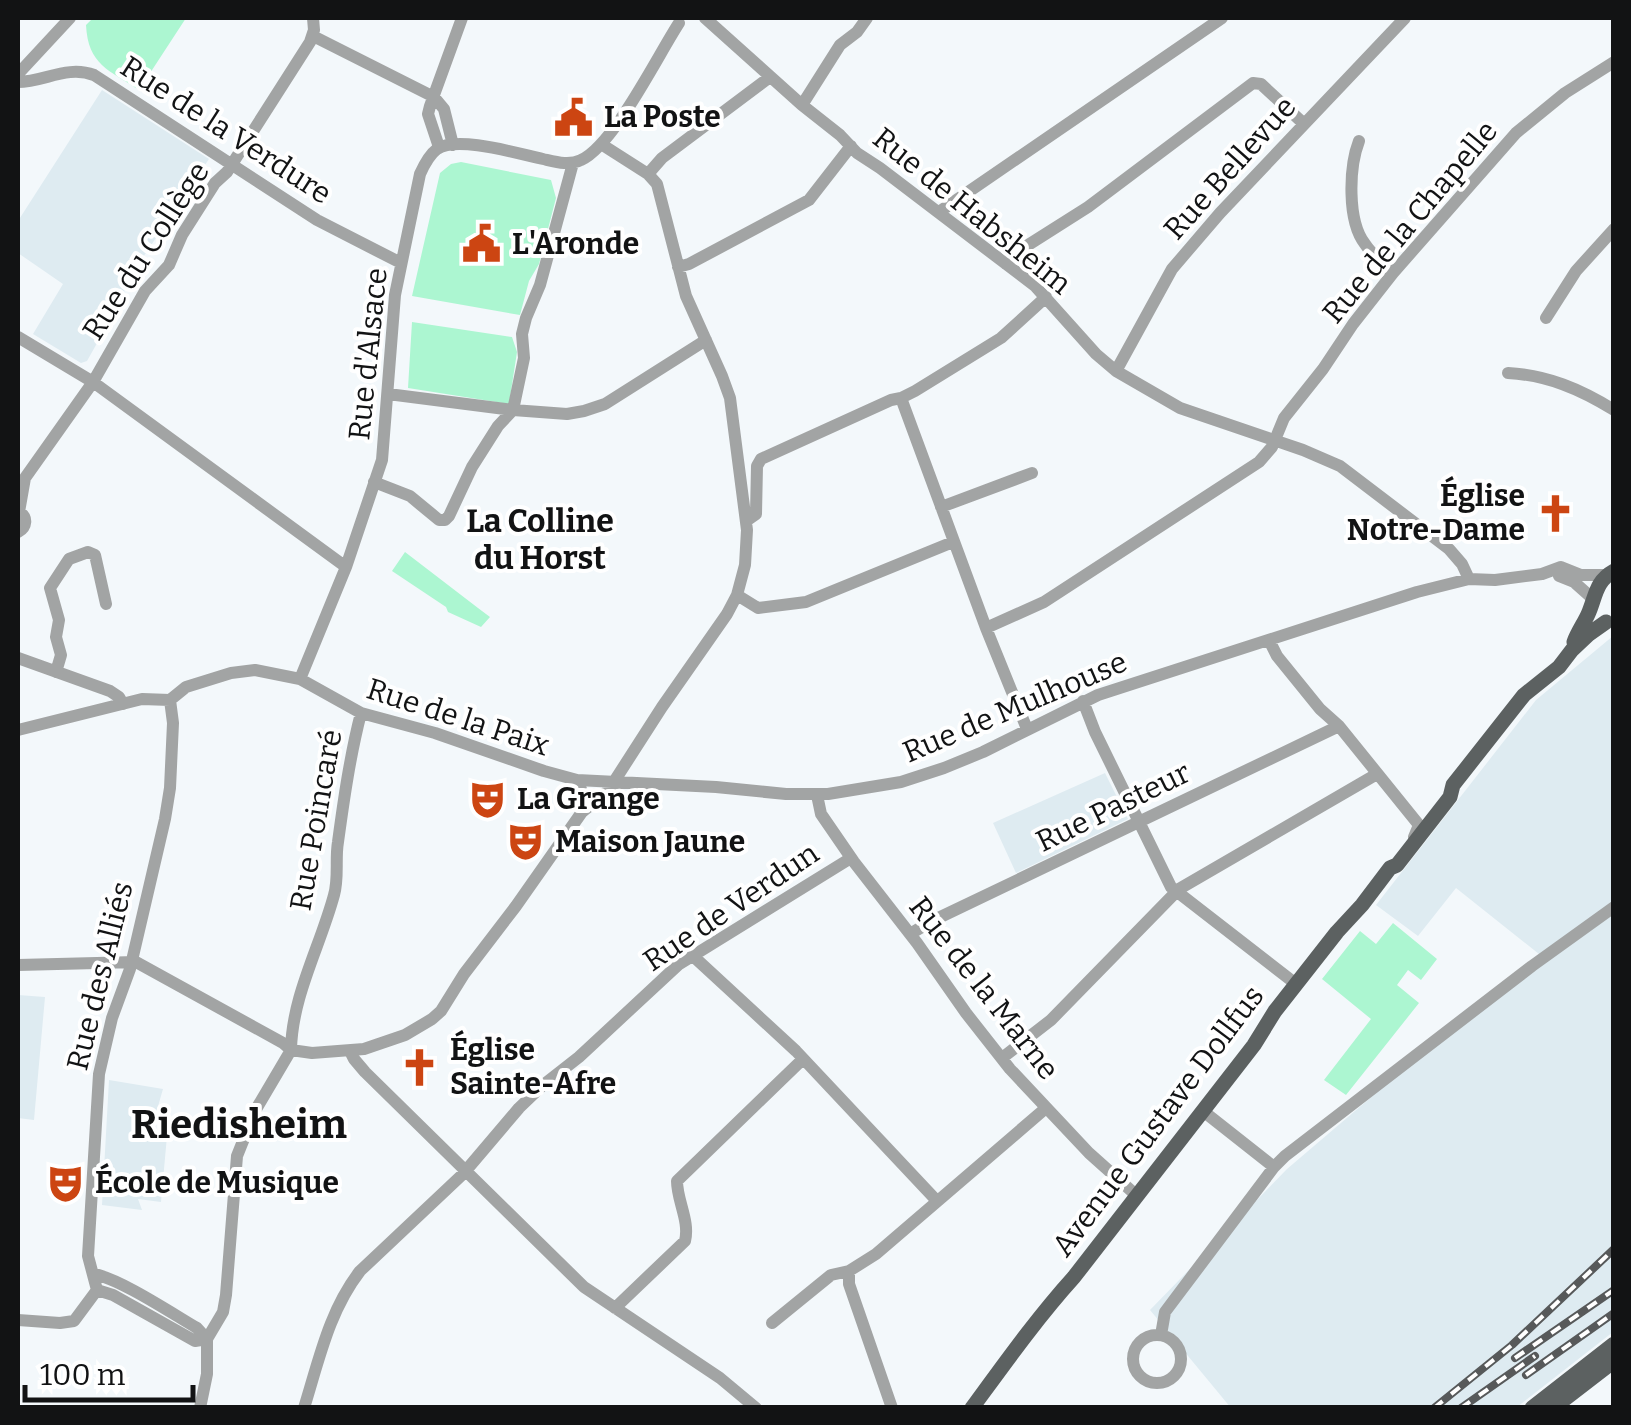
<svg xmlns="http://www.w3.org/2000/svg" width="1631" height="1425" font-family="Bitter,serif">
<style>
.built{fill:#deebf1}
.green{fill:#acf6d1}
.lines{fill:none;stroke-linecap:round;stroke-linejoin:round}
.minor{stroke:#a2a4a4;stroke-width:12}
.major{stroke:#5c6161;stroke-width:15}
.rail-casing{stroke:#57595a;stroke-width:8}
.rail{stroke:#fff;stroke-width:4;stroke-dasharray:11;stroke-linecap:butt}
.labels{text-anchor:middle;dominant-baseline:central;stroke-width:8;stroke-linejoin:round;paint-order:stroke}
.poi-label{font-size:30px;font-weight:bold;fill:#121314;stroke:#fff;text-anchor:start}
.street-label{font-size:30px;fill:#121314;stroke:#fff}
.neighbourhood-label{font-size:32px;font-weight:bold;fill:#121314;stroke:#fff}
.district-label{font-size:40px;font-weight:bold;fill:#121314;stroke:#fff}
</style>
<rect width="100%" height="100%" fill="#f3f8fb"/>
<path class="built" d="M102 90 209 159 125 284 124 295 87 361 81 363 33 334 63 284 18 253V221Z
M1613 636V1332L1517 1407 1231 1408 1150 1310 1287 1169 1539 954 1456 888 1418 936 1376 905 1536 700Z
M1105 773 1128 819 1016 873 993 823Z
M18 995 45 997 34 1120 18 1118Z
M109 1080 163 1089 150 1134 167 1136 161 1202 138 1199 142 1210 102 1205Z"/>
<path class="green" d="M93 18H186L139 90C109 70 88 65 86 25Z
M461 162 551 180 556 198 539 264 529 281 520 315 412 296 440 173 451 164Z
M412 322 512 337 517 352 509 404 408 388Z
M405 552 478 608 490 617 481 627 448 612 446 607 392 571Z
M1393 923 1437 959 1421 980 1408 970 1397 985 1419 1003 1346 1095 1324 1080 1371 1019 1322 979 1360 931 1376 944Z"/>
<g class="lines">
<path class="minor" d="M705 18 802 105 840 135 857 153 880 168 1035 286 1096 354 1116 371 1180 408 1303 450 1340 466 1449 549 1462 564 1469 579
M313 36 434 97 444 109 453 145
M18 74 70 18
M18 82C44 82 67 65 94 75L317 220 401 263
M802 105 840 45 857 32 867 18
M1359 141C1349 167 1347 221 1365 244 1372 255 1384 264 1393 273
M439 147 428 114 430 106 462 18
M648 174 662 158 770 77
M939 212 1222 18
M1006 264 1014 254 1088 207 1253 83 1261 84 1303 123
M678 267 689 264 809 200 851 146
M1546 318 1576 271 1614 229
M18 337 93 382 346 567
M1116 371 1172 269 1220 213 1405 18
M1508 373C1547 375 1580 389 1614 410
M388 394 513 410 567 414 584 411 605 404 706 340
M901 398 986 628 1027 729
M374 482 410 496 439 520H445L449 516 472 467 498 426 513 410 524 358 522 334 526 318 540 285 573 163
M941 507 1032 473
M746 521 756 514 757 466 761 459 891 400 901 398 915 391 1001 338 1046 297
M18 532C27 527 28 517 19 512L25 478 93 382 145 291 169 265 182 235 215 183 227 172 310 42 314 30 313 18
M1559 576 1574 582 1592 598
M737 595 758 608 806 602 953 542
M986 628 1044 602 1259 462 1272 447 1284 418 1323 369 1353 324 1393 273 1516 133 1565 93 1614 62
M1269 640 1277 656 1320 709 1339 726 1419 825 1414 837
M18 658 110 691 119 697 123 704
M56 672 61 655 56 637 59 620 50 588 69 559 88 552 95 555 106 604
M300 679 346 567 382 460 395 295 420 174C424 165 429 155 437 149 457 135 519 154 543 159 556 162 569 166 581 160 614 145 658 55 679 23
M1083 701 1095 732 1171 887 1296 984
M18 730 142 699 170 700 186 687 231 673 255 670 300 679 361 713 435 733 544 771 577 780 716 787 786 794H828L901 782 944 768 983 752 1098 695 1417 592 1469 579 1495 580 1542 574 1561 567 1581 575H1606
M577 780 583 794 582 812
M817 795 821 814 854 862 917 943 966 1013 1010 1069 1089 1153 1136 1195
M910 934 932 921 1339 726
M693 956 796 1051 937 1201
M18 965 136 962 283 1043 291 1050 312 1053 364 1049 405 1035 432 1019 441 1011 464 974 516 906 582 812 608 791 662 707 727 614 737 595 745 565 747 530 730 398 722 376 686 296 657 184 648 174 601 144
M291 1050C292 996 320 947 334 895 339 878 335 859 338 842 344 798 350 756 361 713
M350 1051 354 1059 365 1072 584 1287 720 1378 756 1408
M1002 1058 1051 1020 1179 889 1377 774
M1203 1111 1274 1167
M849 1271V1284L892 1408
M93 1274C117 1277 173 1314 197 1328L207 1339
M97 1290 88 1256 99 1074 112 1018 130 969 165 819 170 788 173 723 170 700
M97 1290 113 1295 195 1341 207 1339
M615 1308 685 1241C690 1221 677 1201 677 1181L803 1059
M18 1320 60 1323 74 1321 97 1290
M772 1323 831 1275 849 1271 876 1254 1046 1108
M1133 1359a24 24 0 1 1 48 0a24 24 0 1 1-48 0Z
M1161 1335 1165 1312 1274 1167 1285 1156 1532 966 1614 907
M200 1408 207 1374V1339L223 1312 226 1295 237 1156 255 1111 291 1050
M304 1408C319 1360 329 1311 360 1271L463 1174 519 1108 542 1086 579 1057 678 965 851 858"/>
<path class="major" d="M1574 642C1578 631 1585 622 1589 612 1596 595 1596 581 1614 571
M972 1408C1005 1363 1037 1318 1074 1277L1254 1045 1275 1011 1337 932 1362 905 1390 868 1397 865 1450 797 1453 785 1524 695 1559 667 1572 650 1589 634 1606 622
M1532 1408 1614 1344
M1553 1408 1614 1361"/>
<defs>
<path id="rail" d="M1515 1358 1614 1290
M1526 1375 1614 1313
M1434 1408 1512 1345 1614 1249
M1461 1408 1535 1356"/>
</defs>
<use href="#rail" class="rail-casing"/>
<use href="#rail" class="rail"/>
</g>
<defs>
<symbol id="civic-bare" viewBox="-9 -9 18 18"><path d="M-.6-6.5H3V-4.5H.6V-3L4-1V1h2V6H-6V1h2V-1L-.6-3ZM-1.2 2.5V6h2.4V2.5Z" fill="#cc4512" stroke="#fff" stroke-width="2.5" paint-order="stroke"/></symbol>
<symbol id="church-bare" viewBox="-9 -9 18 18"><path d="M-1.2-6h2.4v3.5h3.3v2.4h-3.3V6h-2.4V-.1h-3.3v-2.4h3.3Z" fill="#cc4512" stroke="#fff" stroke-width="2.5" paint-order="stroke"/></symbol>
<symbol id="theatre-bare" viewBox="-9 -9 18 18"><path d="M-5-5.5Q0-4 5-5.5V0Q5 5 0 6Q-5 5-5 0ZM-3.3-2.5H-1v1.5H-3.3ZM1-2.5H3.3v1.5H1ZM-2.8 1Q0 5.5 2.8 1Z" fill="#cc4512" stroke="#fff" stroke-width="2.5" paint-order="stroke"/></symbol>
</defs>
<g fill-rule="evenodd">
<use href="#civic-bare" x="546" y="90" width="55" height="55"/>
<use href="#civic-bare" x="454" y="216" width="55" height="55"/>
<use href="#church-bare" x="1528" y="486" width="55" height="55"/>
<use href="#theatre-bare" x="460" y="772" width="55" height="55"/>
<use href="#theatre-bare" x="498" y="814" width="55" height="55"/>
<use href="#church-bare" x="392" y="1040" width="55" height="55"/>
<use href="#theatre-bare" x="38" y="1156" width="55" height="55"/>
</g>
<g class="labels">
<g class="poi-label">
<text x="604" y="117">La Poste</text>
<text x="512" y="244">L'Aronde</text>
<text x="1525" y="496" text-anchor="end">Église<tspan x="1525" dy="34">Notre-Dame</tspan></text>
<text x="517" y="799">La Grange</text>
<text x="555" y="842">Maison Jaune</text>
<text x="450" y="1050">Église<tspan x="450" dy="34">Sainte-Afre</tspan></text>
<text x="95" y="1183">École de Musique</text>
</g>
<g class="street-label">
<text transform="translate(226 130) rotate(33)">Rue de la Verdure</text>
<text transform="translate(1230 168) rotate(-48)">Rue Bellevue</text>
<text transform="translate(972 211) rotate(39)">Rue de Habsheim</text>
<text transform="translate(1410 222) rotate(-50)">Rue de la Chapelle</text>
<text transform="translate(146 251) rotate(-57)">Rue du Collège</text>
<text transform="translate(368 354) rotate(-84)">Rue d'Alsace</text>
<text transform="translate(1015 707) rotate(-23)">Rue de Mulhouse</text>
<text transform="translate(458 717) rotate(18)">Rue de la Paix</text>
<text transform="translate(1113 807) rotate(-26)">Rue Pasteur</text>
<text transform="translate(316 820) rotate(-80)">Rue Poincaré</text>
<text transform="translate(731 907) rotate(-34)">Rue de Verdun</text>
<text transform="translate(100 976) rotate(-76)">Rue des Alliés</text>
<text transform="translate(984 988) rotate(52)">Rue de la Marne</text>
<text transform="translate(1158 1121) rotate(-53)">Avenue Gustave Dollfus</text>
</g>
<g class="neighbourhood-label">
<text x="540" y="521">La Colline<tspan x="540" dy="37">du Horst</tspan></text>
</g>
<g class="district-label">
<text x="239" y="1125">Riedisheim</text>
</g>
</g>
<rect width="1631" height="1425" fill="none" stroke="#121314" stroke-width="40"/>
<path d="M25 1385v15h168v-15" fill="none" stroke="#121314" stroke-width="5"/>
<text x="40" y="1385" font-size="30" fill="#121314" stroke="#ffffff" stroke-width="8" paint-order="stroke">100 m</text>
</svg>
